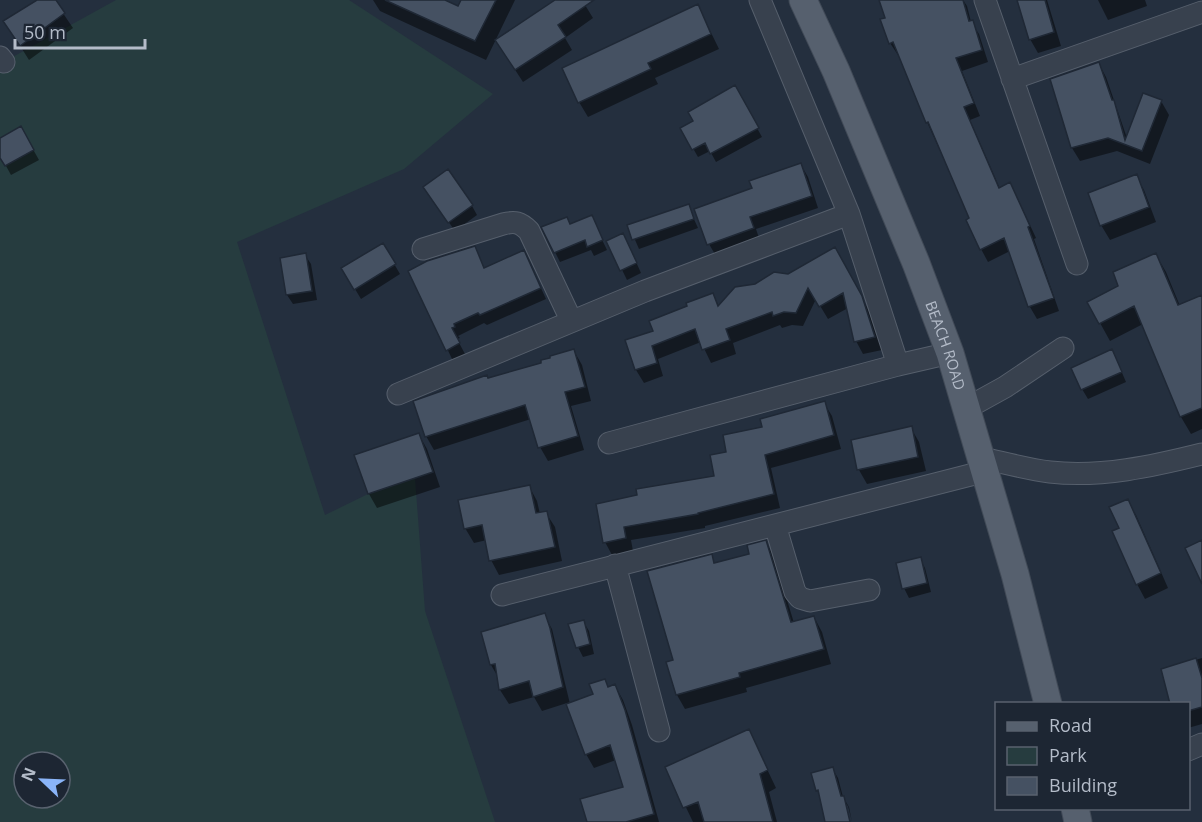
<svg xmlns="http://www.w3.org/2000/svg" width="1202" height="822" font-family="'Open Sans',sans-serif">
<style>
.green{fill:#263c3f;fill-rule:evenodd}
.shadow{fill:#0007}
.building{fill:#455162;stroke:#1f2835;stroke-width:1.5}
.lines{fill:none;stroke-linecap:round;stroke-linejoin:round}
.minor-casing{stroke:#565f6c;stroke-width:23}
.major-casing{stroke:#414a57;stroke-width:29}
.minor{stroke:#38414e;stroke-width:21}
.major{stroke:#56606e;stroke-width:27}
.labels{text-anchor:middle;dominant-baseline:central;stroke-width:4.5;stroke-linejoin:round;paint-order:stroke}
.street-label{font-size:15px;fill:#b4bcc9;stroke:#1d2633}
</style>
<rect width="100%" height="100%" fill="#242f3e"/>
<path class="green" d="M116 0H349L493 94 404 169 237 242 325 515 368 494 415 478 425 611 495 822H0V64ZM24 762H60V798H24Z"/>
<path class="shadow" d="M39 0H54L73 28 29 60 5 22Z
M373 0H442L459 8 462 0H515L486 60 380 11Z
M558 0H582L593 18 565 38 572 50 523 82 504 53Z
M881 0H963L967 6 971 22 979 34 988 62 962 71 980 116 970 120 1000 189 1010 184 1017 197 1036 238 1034 239 1059 311 1037 319 1030 307 1010 251 988 262 981 249 971 219 927 122 900 54 898 55 890 43 887 19Z
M1018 0H1047L1061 46 1038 53 1030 39Z
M1098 0H1145L1147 6 1108 20Z
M698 6 719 49 655 78 658 84 588 117 579 102Z
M1099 64 1106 77 1127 138 1161 101 1169 115 1150 164 1117 151 1080 161 1072 148 1052 80Z
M734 87 762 137 716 162 710 151 698 157 682 129 695 121Z
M21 128 39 160 11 175 0 155V140Z
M801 165 808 177 818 208 756 229 760 241 716 256 709 244 754 189Z
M1136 176 1144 190 1156 222 1110 240 1101 225Z
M431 197 472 206 477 215 455 231Z
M688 206 698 228 639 249 629 226Z
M591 217 607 250 594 256 591 250 560 262 543 228 570 226Z
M608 241 628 244 641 273 627 280Z
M383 245 400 274 361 299 343 269Z
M474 248 484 269 529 262 546 299 487 325 484 323 458 336 460 338 457 339 465 354 453 361 410 271Z
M835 249 869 311 882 350 863 354 856 341 848 308 828 319 816 299 803 326 792 325 782 328 780 325 733 343 736 354 711 363 701 342 658 359 663 376 644 383 636 370 627 341 655 332 713 295 719 306 755 285 788 276Z
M305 255 311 264 317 300 293 304 287 295Z
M1156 255 1166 272 1180 306 1202 296V429L1191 434 1181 417 1143 324 1110 341 1089 303 1120 287Z
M574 351 582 365 591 401 571 406 584 450 548 461 540 447 531 419 434 450 426 436 543 364Z
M1117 361 1126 382 1088 399 1082 389Z
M824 403 832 416 841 449 771 468 780 508 705 526V528L631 540 633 551 612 555 605 542 597 505 716 477 728 453 764 428Z
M911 428 919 442 926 471 867 484 859 470 852 441Z
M419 435 427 449 440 487 377 508 369 494 356 456Z
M529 486 537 501 540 514 546 513 555 527 562 561 499 575 491 560 487 540 474 543 465 528Z
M1127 501 1136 515 1168 588 1145 599 1137 584 1121 529Z
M766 542 774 557 794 623 814 617 822 632 831 664 746 688 747 692 685 709 677 695 668 663 675 661 711 556 715 564 751 555Z
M920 559 925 568 931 592 909 598 904 588Z
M544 615 552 629 570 704 615 686 623 700 632 725 659 822H588L625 788 616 760 594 768 586 754 567 703 542 711 534 697 509 704 500 690 498 677 491 665 482 633Z
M583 621 589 631 594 654 583 657 578 647Z
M1202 658V724L1188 728V704L1162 670Z
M749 731 776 788 769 792 777 822H693L667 768Z
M832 768 838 778 843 797 849 807 852 822 848 806 844 802 849 822H827L821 795 818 790Z"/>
<path class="building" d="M37 0H56L65 13 20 46 3 21Z
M385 0H445L458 6 461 0H496L475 41Z
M555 0H594L558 25 566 37 515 70 495 40Z
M879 0H963L969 21 973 20 982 50 956 58 974 103 964 107 999 188 1010 182 1030 226 1028 227 1054 298 1028 307 1004 238 980 250 966 220 969 218 928 122 926 123 893 42 889 44 880 19 885 18Z
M1017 0H1045L1054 32 1029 40Z
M698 4 711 34 648 63 651 69 578 103 562 68Z
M1099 62 1112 100H1114L1125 140 1143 93 1162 100 1142 151 1108 138 1071 148 1050 79Z
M735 85 759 128 710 154 705 143 692 150 680 128 693 121 688 112Z
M21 126 34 150 5 166 0 158V138Z
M801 163 812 196 750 217 754 228 707 245 694 209 752 188 749 181Z
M448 169 473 205 448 223 423 187Z
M1137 174 1149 207 1100 226 1088 193Z
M689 204 694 219 632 240 627 225Z
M592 215 603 240 587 247 585 240 554 253 541 227 567 217 570 224Z
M623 233 637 263 620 271 606 241Z
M383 243 396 264 354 290 341 268Z
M475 246 484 268 524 250 541 288 480 315 478 313 454 324 455 327 452 328 460 343 446 351 408 271 427 261Z
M835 247 862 296 875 337 854 342 843 293 819 307 808 288 796 313 784 312 773 316 772 312 726 329 730 340 702 350 695 329 652 346 657 363 635 370 625 340 653 331 649 321 687 306 686 303 713 293 718 306 735 287 755 284 774 272 788 274Z
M306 253 312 291 286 295 280 258Z
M1156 253 1178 305 1202 295V408L1180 417 1134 306 1099 324 1087 302 1118 286 1113 272Z
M574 349 585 387 565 392 578 436 538 448 525 405 425 437 413 401 487 375 488 378 541 363V360L550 358V356Z
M1112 349 1122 372 1081 390 1071 368Z
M825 401 834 435 765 455 774 494 698 513V514L624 527 626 538 603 543 596 504 637 495 636 489 714 476 710 455 726 452 723 435 762 427 760 419Z
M912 426 918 457 857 470 851 440Z
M419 433 433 472 368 494 354 455Z
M530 485 536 513 547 511 555 547 489 561 482 525 464 529 458 500Z
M1128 499 1161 573 1136 585 1112 531 1119 528 1109 507Z
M766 540 791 622 814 616 824 649 739 673 740 677 676 695 666 662 673 660 647 571 712 554 714 563 749 554 747 545Z
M1202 540V584L1185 548Z
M921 557 927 583 902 589 896 563Z
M545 613 550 628 563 687 533 697 529 681 499 690 495 664 490 665 481 632Z
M584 620 590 644 576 648 568 624Z
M1196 658 1202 678V707L1188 711V704H1170L1161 669Z
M605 679 608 687 615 684 625 710 654 814 626 822H587L580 799 623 787 610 745 585 755 566 704 593 694 589 684Z
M749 729 768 770 760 774 773 822H704L698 802 683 808 665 767Z
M833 767 841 796H844L850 822H825L818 790 816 791 811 773Z"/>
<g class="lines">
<defs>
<path id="minor" d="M760 0 849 214 898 365
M985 0 1077 264
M0 57 4 62
M1012 79 1202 12
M423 249 503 224C515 221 520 222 529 231L571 320
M398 394 645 291 849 214
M967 408 1005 387 1063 348
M609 443 898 365 950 353
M982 458C1005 463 1027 469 1050 472 1100 478 1154 466 1202 454
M775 525 795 592 800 598 810 601 869 590
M615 565 659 731
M502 595 986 471
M1188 750 1202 744"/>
<g id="major">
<path id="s1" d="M803 0 836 71 916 263 950 353 1015 574 1048 704"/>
<path d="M1075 808 1078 822"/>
</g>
</defs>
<use href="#minor" class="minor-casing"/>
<use href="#major" class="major-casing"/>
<use href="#minor" class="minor"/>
<use href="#major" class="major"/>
</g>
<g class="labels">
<g class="street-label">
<text stroke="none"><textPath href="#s1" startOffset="374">BEACH ROAD</textPath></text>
</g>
</g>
<rect x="995" y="702" width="195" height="108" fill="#1d2633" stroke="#59626f" stroke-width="1.5"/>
<rect x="1007" y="722" width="30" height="9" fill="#56606e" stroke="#59626f" stroke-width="1.5"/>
<text x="1049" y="732" font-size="18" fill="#b4bcc9">Road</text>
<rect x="1007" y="747" width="30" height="18" fill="#263c3f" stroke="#59626f" stroke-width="1.5"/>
<text x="1049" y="762" font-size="18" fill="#b4bcc9">Park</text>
<rect x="1007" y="777" width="30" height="18" fill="#455162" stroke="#59626f" stroke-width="1.5"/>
<text x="1049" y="792" font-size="18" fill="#b4bcc9">Building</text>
<g transform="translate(42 780) rotate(293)"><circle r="28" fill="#1d2633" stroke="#59626f" stroke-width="1.5"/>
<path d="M0-4.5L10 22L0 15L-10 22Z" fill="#8ab4f8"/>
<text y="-9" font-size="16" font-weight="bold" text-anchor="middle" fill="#b4bcc9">N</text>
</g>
<path d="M15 39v9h130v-9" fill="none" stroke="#b4bcc9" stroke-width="3"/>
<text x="24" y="39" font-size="18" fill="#b4bcc9" stroke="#1d2633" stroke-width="4.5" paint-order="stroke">50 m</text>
</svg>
